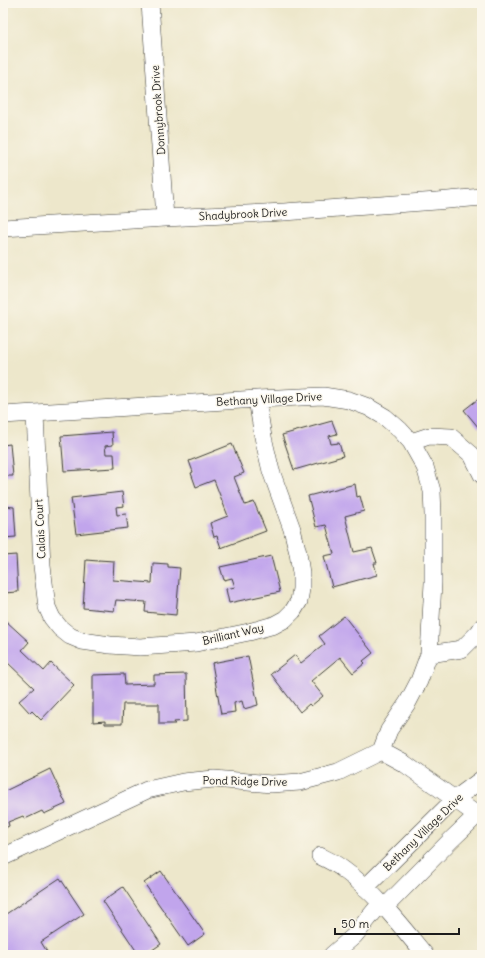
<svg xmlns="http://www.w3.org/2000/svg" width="485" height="958" font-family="Delius,sans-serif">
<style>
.building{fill:#c1a5ec}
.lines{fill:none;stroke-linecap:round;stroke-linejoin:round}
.street-casing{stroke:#3b3a36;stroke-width:18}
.street{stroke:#fff;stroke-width:17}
.labels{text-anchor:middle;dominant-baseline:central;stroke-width:3;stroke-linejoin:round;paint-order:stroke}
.street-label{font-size:11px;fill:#1c1c1c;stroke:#fbf7ec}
</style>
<rect width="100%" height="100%" fill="#fbf7ec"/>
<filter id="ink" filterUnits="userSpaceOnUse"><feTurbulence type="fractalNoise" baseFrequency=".025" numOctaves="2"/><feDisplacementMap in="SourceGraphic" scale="8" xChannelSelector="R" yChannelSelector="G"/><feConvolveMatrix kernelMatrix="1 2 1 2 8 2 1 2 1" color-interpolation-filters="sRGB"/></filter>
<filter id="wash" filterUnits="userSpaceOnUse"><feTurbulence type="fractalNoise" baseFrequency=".012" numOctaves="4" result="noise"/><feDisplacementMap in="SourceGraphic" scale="16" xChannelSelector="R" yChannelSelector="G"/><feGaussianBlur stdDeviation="0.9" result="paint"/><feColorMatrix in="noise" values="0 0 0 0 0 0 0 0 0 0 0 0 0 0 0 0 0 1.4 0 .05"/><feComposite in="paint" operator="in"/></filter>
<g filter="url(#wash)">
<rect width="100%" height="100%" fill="#ede7cb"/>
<g id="blocks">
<path class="building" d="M482 396V426L479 428 464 410Z
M332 421 337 434 329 436 331 444 339 443 343 456 294 470 282 435Z
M112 432 113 445 105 446 106 454H114L115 468 64 471 61 436Z
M10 444 13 476H3V445Z
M232 444 244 473 234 477 245 505 254 502 266 531 221 548 217 536 214 537 210 523 228 516 214 480 196 487 191 473 193 472 189 461Z
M355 484 357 497 360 496 364 511 345 516 354 552 372 548 377 563H374L377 575 332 587 324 556 334 554 326 525 316 527 308 496Z
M122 492 124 506 116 507 117 515 126 514 128 528 76 534 71 498Z
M3 506 14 507 16 537 3 538Z
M16 555 18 592 3 593V556Z
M271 556 280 592 229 603 226 589 235 587 232 578 224 580 220 567Z
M86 560 98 561V560L114 561 113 580 152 583 153 563 168 564V567L180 568 176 615 145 612 146 602 116 600 114 611 83 608Z
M344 616 373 653 363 661 365 663 353 673 340 657 311 681 323 696 311 706 309 704 300 712 271 674 295 655 301 663 325 644 319 636Z
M6 621 29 642 22 650 44 671 51 663 74 685 41 720 32 711 30 713 19 701 34 688 6 661 3 665V624Z
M248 656 258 705 244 709 242 701 234 703 235 712 221 714 212 663Z
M124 674 125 685 154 684V675L186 674 187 721 174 722 175 724H159V704H123L122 724H105V721L93 722V675Z
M50 769 66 804 44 814 42 811 25 819 23 816 8 822 9 826 3 829V788L5 791Z
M161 871 205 934 188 946 144 883Z
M60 878 84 914 41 942 49 955H3V916Z
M123 887 161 944 145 955H139L103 901Z"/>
</g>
</g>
<g filter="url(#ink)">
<use href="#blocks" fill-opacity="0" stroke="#3b3a36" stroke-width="1"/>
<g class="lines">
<defs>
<path id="street" d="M150 3 165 218
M3 228 165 218 284 212 437 201 482 197
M35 414 42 566 47 607 52 618 60 628 70 636 82 641 110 645 140 647 196 643 249 632 274 625 285 619 293 611 299 601 301 589V573L298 553 292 529 271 471 263 437 257 399
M3 415 257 399 323 396 349 400 368 407 385 417 400 430 411 442 425 467 432 491 433 514V583L429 654 419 681 408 702 389 730 381 751
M411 442 429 436 451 437 472 455 482 475
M429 654 462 649 479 632 482 627
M320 856C328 860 337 864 344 870 376 893 400 925 425 955
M3 857 147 790 183 782 214 779 271 784 300 782 338 772 381 751 405 764 477 815
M365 888 455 799 482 779
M385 907 452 839 477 815 482 811
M332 955 354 936 381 903"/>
</defs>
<use href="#street" class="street-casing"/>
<use href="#street" class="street"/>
</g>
</g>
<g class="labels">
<g class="street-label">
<text transform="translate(158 110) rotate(-94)">Donnybrook Drive</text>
<text transform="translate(243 214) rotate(-3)">Shadybrook Drive</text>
<text transform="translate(269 399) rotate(-3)">Bethany Village Drive</text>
<text transform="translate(40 529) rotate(-93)">Calais Court</text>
<text transform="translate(233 634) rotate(-13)">Brilliant Way</text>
<text transform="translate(245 781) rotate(1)">Pond Ridge Drive</text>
<text transform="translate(423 832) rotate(-44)">Bethany Village Drive</text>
</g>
</g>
<rect width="485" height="958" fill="none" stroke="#fbf7ec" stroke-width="16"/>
<path d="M335 928v6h124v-6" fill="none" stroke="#1c1c1c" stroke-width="2"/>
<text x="341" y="928" font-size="12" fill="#1c1c1c" stroke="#fbf7ec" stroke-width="3" paint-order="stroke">50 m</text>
</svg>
